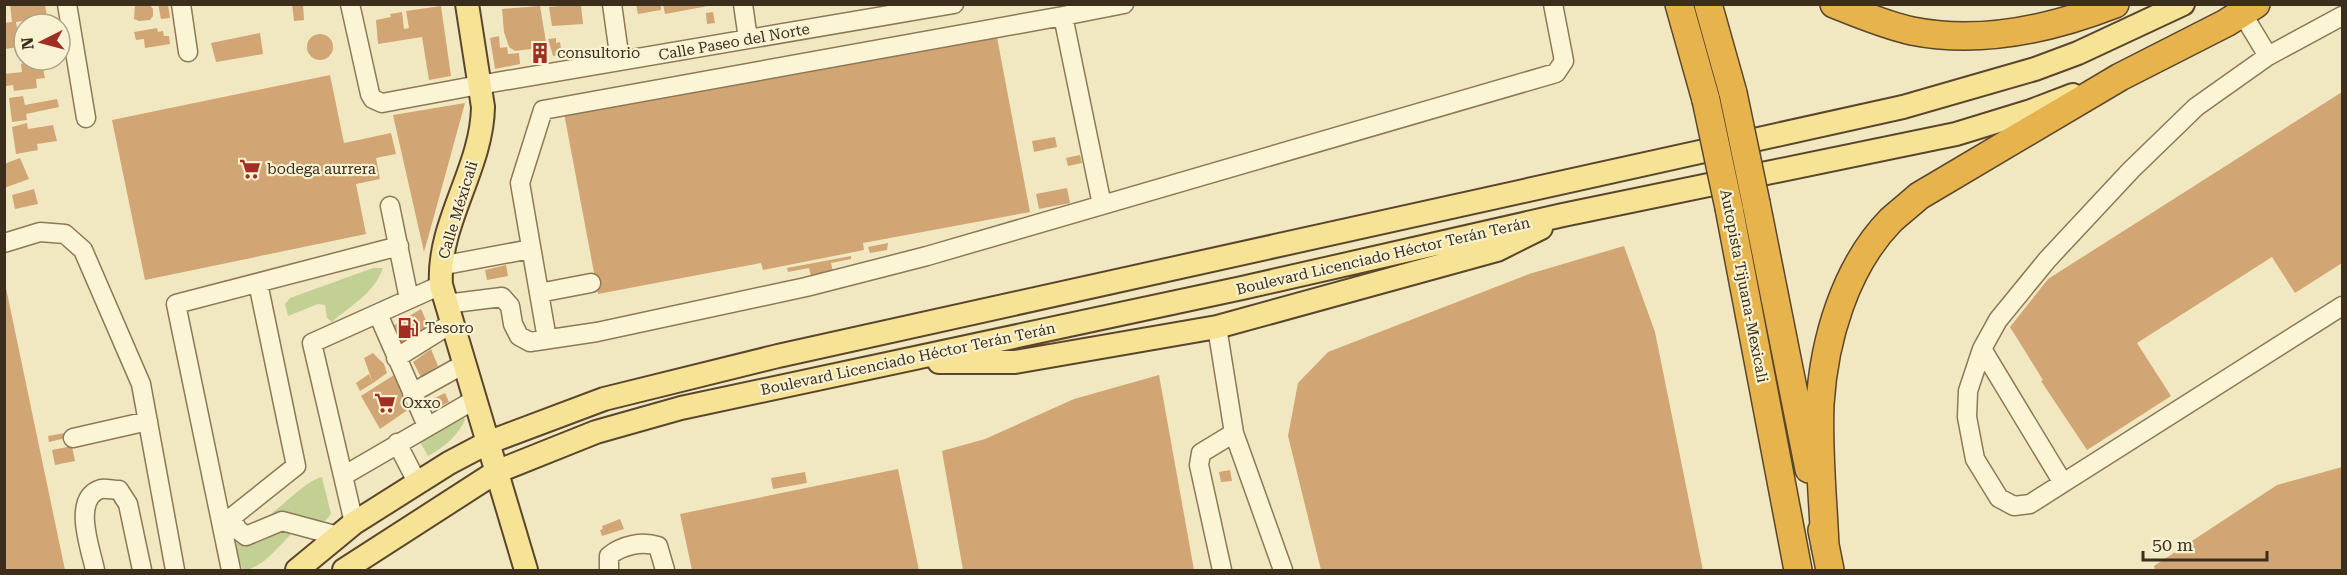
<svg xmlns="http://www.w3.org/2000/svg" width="2347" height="575" font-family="'Roboto Serif',serif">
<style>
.green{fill:#c3d094}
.building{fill:#d2a574}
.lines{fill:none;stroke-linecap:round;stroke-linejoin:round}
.minor-casing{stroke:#8c7957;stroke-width:21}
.major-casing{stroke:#5a462c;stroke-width:26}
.highway-casing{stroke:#5a462c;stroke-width:30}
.minor{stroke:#fbf4d5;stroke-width:18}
.major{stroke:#f7e396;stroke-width:22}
.highway{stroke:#e7b34c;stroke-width:27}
.highway-bridge-casing{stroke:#5a462c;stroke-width:30;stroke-linecap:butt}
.highway-bridge{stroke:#e7b34c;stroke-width:27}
.labels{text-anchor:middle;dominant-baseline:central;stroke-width:4.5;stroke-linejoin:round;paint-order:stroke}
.street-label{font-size:15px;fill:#3b2e1d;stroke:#f8f1d2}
.poi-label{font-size:15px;fill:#3b2e1d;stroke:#f8f1d2;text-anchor:start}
</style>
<rect width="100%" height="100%" fill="#f1e8c1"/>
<path class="green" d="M373 268H383C373 295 352 304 332 322L327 318 325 305 318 304 288 316 285 304 290 298Z
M462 414 465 420C457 437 443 448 428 456L417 437 439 425 444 429 454 423 452 418Z
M322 477 331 514 325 521C311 525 305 514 292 514 285 513 280 515 272 513 287 502 306 481 322 477Z
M281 529 291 534C279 546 261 570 243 570L234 545 239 542C253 547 255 538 266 533 271 531 276 530 281 529Z"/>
<path class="building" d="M10 4H45L47 17 16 22 20 47 4 49V23L12 22Z
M135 4H149L153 9V16L150 20 139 21 134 19Z
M158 4H168L170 18 161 19Z
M292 4H303L304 20 294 21Z
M636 4H661V10L638 14Z
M663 4H708V6L665 14Z
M569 5H581L583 24 552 26 549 7Z
M441 6 451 76 429 80 422 37 378 44 376 20 391 17 390 14 402 12 404 29 409 28 406 11Z
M540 6 546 42V57L537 59 531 49 515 51 509 47 504 32 502 9Z
M713 12 715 23 707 24 706 13Z
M157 28 158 32 163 31 164 36H169L170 44 145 48 144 39 136 40 134 32Z
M996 32 1030 212 863 243 864 250 763 270 761 263 598 294 564 113Z
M260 33 263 54 216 62 211 43Z
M307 47a13 13 0 1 1 26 0a13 13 0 1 1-26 0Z
M499 36 500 48 507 47 508 54 519 53 520 64 495 69 490 38Z
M556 38V43L560 42 562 55 553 56 548 39Z
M50 60 51 68 43 69 45 78 36 79 37 88 14 91 13 85 6 86 4 74 22 72 21 64 23 63V61Z
M330 75 344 143 391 133 396 154 376 158 380 179 356 184 366 234 145 280 112 120Z
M2342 92V263L2295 293 2272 257 2137 343 2171 396 2087 450 2041 381 2043 380 2010 327 2048 279Z
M23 96 25 105 57 99 59 107 26 114 27 120 12 122 9 98Z
M465 103 431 227 424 252 393 115Z
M27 123 28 129 53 125 57 141 37 144 38 150 16 154 12 127Z
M1055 137 1057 147 1034 152 1032 141Z
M1080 155 1082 163 1068 166 1066 158Z
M20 158 29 179 4 188V164Z
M1067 188 1070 203 1039 209 1036 194Z
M34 189 38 204 15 209 12 195Z
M888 243 887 250 870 253 868 247Z
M1624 246 1655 332 1703 570H1321L1288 436 1298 383 1328 352 1529 274Z
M851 256V259L831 263 833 272 811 276 809 268 788 272 787 268Z
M506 265 508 276 487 280 485 270Z
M6 288 65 570H4Z
M421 309 429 327 398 346 388 329Z
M431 349 438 366 421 377 413 362Z
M373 353 384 364 387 373 373 383 364 358Z
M369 374 373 383 360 391 356 383Z
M394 375 409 409 380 429 361 396Z
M1159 375 1194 570H963L942 451 985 439 1074 399Z
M445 393 449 402 434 409 429 401Z
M65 433 66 438 49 442 48 436Z
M72 446 75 461 55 465 52 450Z
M2342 467V570H2155L2154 566 2277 485Z
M898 469 919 570H692L680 514Z
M1230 470 1232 481 1221 482 1219 472Z
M805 472 807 483 773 489 771 478Z
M620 519 624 529 602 536 600 530 603 529 602 526Z"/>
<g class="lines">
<defs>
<path id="minor" d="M67 4 86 118
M181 4 188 52
M350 4 370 94 373 99 382 103 479 85 954 4
M612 4 620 61
M743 4 748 39
M2242 13 2268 56 2196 107 2131 170 2047 260 1998 320 1982 349 2063 483 2342 306
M1063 16 1124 4
M2268 56 2342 16
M390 206 409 299
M4 243 40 232 65 234 83 250 141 384 175 570
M440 266 531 249
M539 293 591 283
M446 304 502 297 510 306 513 324 519 336 530 342 597 332 806 287 927 256 1556 73 1564 61 1553 4
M378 314 427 426
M1217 327 1234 433 1283 570
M547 339 520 183 543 110 1063 16 1102 205
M1982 349 1968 391 1967 417 1975 459 1999 498 2014 506 2030 504 2063 483
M396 358 452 323
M412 393 464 364
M73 438 148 421
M397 443 417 482
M343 476 474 400
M231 518 238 530 246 536 282 521 338 536
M354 523 312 343 441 285
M222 525 296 466 258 283
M95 570C91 550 71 498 101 489 105 488 114 490 119 490L128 504 142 570
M231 570 176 304 399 246
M609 570V556C622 545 642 541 658 546L665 570
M1222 570 1199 465 1201 453 1234 433"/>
<path id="major" d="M467 4 483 107C482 169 437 223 441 285L526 570
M939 362H1015L1217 327 1497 250 1541 228
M297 570 354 523 449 463 487 443 604 399 778 356 1903 107 2035 69 2078 53 2183 4
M344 570 496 472 596 432 681 408 1242 288 1563 215 1956 134 2031 111 2073 95"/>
<path id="highway" d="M1679 4 1706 100
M1708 4 1733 93
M1834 4C1859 14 1885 25 1912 31 1981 45 2051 29 2115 4
M1756 203 1809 469
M1729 208 1798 570
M1822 530 1830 570
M1825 546C1823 499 1818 451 1820 404 1824 340 1845 267 1891 220 1900 212 1910 204 1919 196L2120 77 2226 23 2256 4"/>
</defs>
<use href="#minor" class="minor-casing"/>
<use href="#major" class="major-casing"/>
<use href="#highway" class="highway-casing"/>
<use href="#minor" class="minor"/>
<use href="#major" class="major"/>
<use href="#highway" class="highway"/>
<defs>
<path id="highway-bridge" d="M1733 93 1756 203
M1706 100 1729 208"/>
</defs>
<use href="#highway-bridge" class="highway-bridge-casing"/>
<use href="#highway-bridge" class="highway-bridge"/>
</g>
<defs>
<symbol id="building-bare" viewBox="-9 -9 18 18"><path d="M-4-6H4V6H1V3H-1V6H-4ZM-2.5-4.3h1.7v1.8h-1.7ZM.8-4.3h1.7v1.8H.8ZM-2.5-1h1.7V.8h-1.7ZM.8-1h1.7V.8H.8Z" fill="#a02e22" stroke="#f8f1d2" stroke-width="2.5" paint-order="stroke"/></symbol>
<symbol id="supermarket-bare" viewBox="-9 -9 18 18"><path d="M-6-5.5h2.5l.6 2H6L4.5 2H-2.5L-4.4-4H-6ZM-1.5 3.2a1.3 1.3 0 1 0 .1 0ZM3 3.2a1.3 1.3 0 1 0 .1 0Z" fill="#a02e22" stroke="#f8f1d2" stroke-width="2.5" paint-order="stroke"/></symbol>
<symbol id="fuel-bare" viewBox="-9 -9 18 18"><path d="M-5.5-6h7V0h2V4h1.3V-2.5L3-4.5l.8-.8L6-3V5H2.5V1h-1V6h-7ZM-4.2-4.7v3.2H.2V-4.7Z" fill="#a02e22" stroke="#f8f1d2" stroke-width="2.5" paint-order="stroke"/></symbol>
</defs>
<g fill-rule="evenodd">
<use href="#building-bare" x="525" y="38" width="30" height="30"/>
<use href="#supermarket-bare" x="235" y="154" width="30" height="30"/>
<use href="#fuel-bare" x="393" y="313" width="30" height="30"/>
<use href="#supermarket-bare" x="370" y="388" width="30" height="30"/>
</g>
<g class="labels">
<g class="street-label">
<text transform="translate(734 42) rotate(-10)">Calle Paseo del Norte</text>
<text transform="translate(458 210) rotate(-73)">Calle Méxicali</text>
<text transform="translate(1383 256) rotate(-13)">Boulevard Licenciado Héctor Terán Terán</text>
<text transform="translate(1744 286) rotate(79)">Autopista Tijuana-Mexicali</text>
<text transform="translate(908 359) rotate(-12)">Boulevard Licenciado Héctor Terán Terán</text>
</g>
<g class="poi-label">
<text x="557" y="53">consultorio</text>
<text x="267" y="169">bodega aurrera</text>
<text x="425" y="328">Tesoro</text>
<text x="402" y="403">Oxxo</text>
</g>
</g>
<rect width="2347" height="575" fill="none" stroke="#3b2e1d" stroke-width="12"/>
<g transform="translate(42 42) rotate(264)"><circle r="28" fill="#f8f1d2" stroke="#aca38a" stroke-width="1.5"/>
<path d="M0-4.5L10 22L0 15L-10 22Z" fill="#a02e22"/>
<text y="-9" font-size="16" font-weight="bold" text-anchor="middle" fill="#3b2e1d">N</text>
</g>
<path d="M2143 551v9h124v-9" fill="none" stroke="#3b2e1d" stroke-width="3"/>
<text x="2152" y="551" font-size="18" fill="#3b2e1d" stroke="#f8f1d2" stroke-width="4.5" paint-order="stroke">50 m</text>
</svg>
